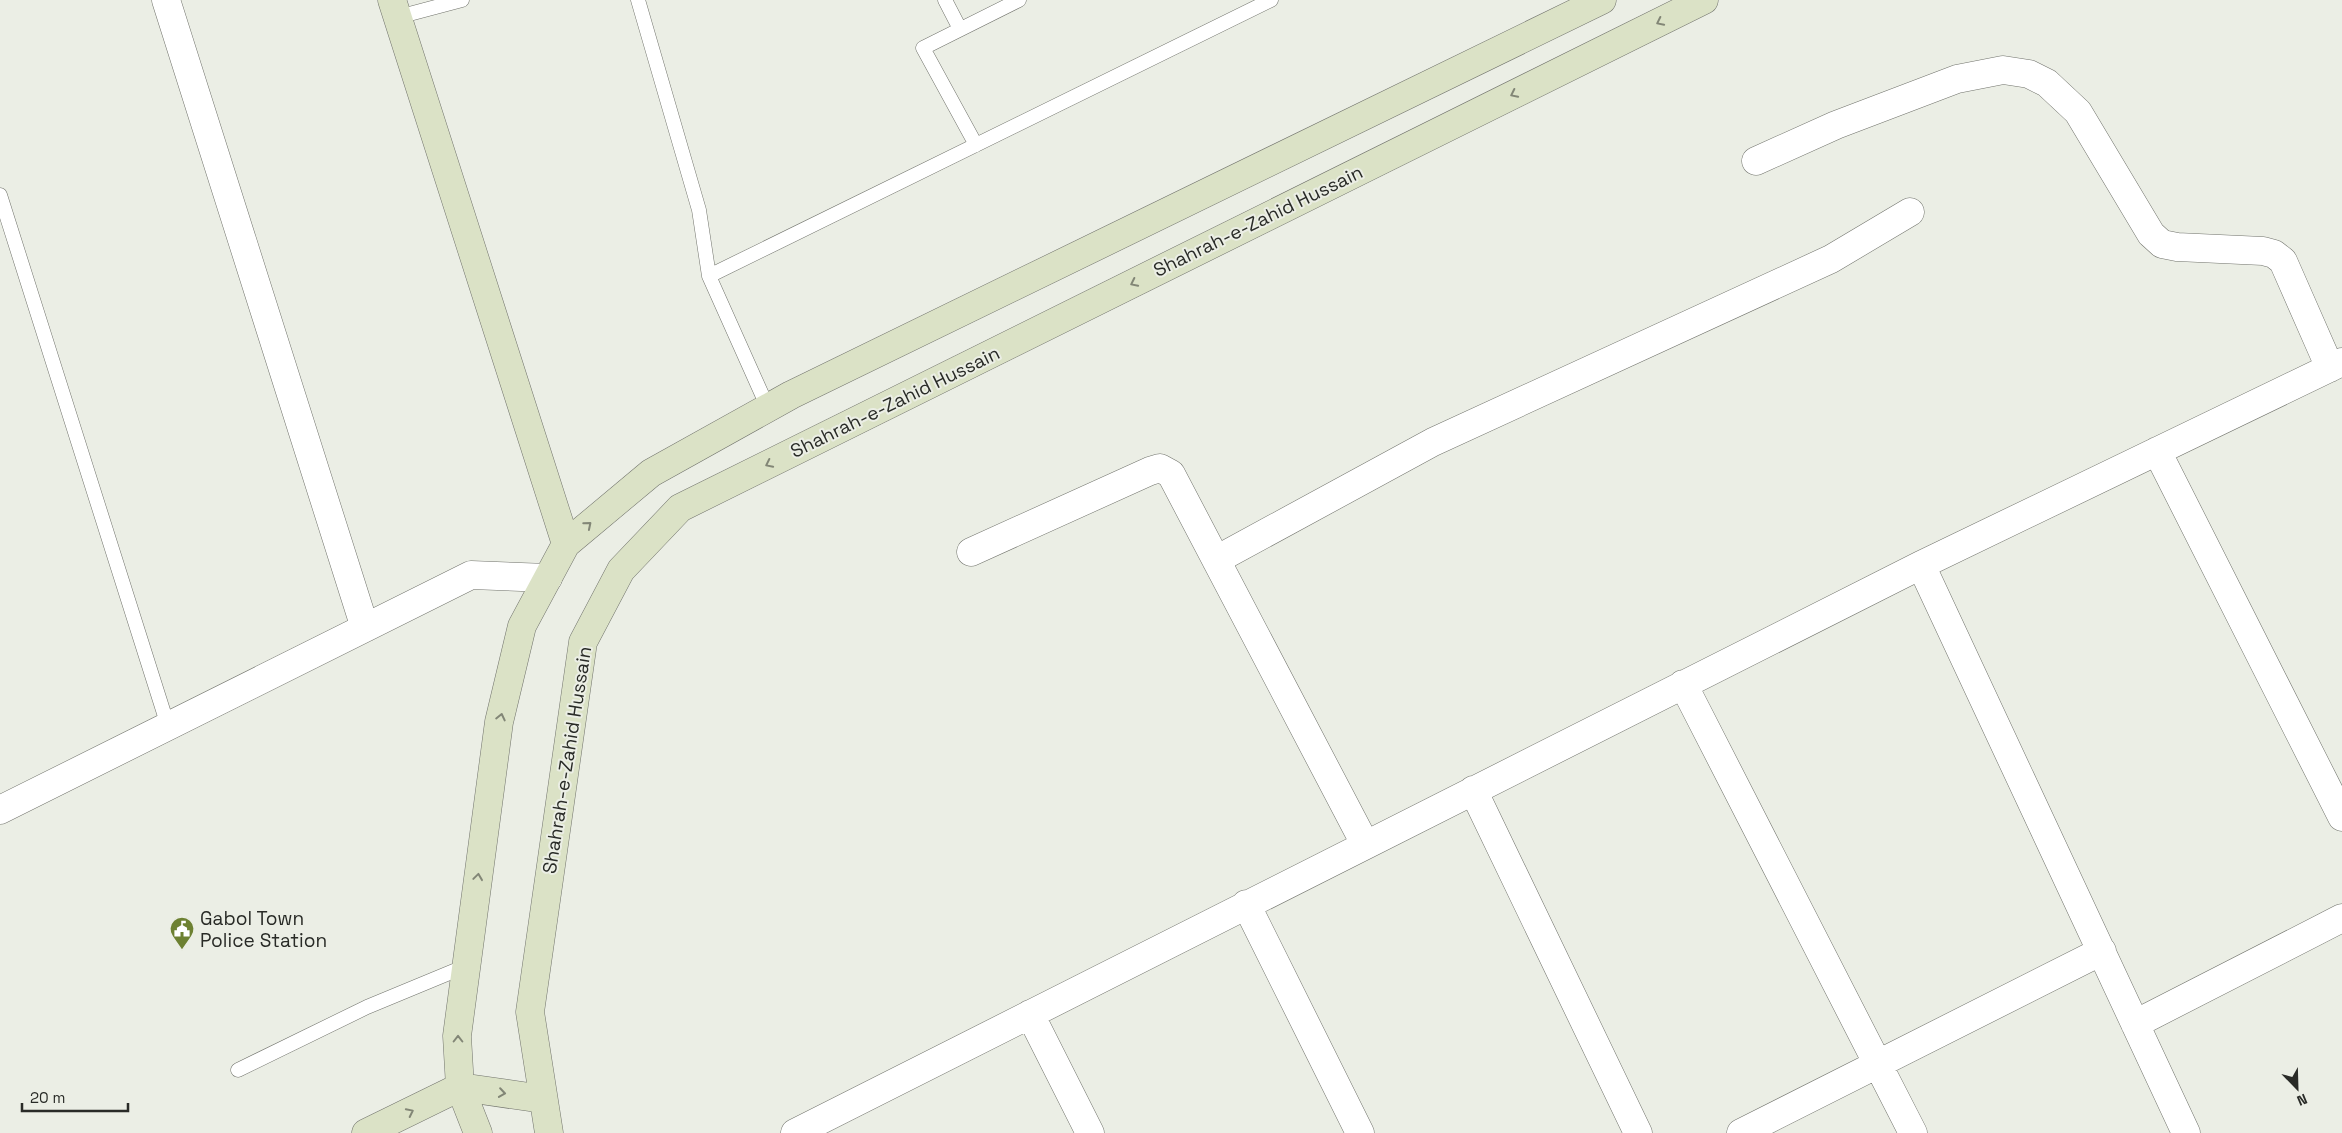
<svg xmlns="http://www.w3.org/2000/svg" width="2342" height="1133" font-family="'Space Grotesk',sans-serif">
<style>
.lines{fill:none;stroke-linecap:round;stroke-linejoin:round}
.lane-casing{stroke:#71736c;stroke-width:15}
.street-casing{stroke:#71736c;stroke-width:29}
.secondary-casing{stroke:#71736c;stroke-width:29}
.lane{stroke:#fff;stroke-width:14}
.street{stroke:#fff;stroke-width:28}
.secondary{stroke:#dbe2c6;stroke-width:28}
.oneway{stroke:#828676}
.labels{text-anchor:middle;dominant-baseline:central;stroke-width:4;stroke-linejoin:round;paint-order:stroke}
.street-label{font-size:19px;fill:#292b27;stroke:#ebeee5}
.poi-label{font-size:19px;fill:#292b27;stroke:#ebeee5;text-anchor:start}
</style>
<rect width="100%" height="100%" fill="#ebeee5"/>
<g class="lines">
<defs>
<path id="lane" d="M638 0 699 210 709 276 768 408
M945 0 960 29
M398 17 462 0
M976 145 923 48 1019 0
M0 195 168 726
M709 276 1271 0
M238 1070 367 1007 466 966"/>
<path id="street" d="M166 0 365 628
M1756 161 1836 125 1957 79 2003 70 2029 74 2047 83 2078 112 2151 234 2162 244 2177 247 2263 251 2274 254 2283 261 2330 368
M2157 451 2342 817
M971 552 1150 471 1160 468 1171 474 1365 844
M1216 560 1433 442 1831 259 1910 212
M1921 565 2186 1133
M1683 684 1913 1133
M1473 790 1638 1133
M0 810 471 575 548 578
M1246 904 1360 1133
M1030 1014 1090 1133
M2135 1024 2342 918
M795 1133 1921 565 2342 362
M1741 1133 2102 951"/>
<path id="secondary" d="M392 0 566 544
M366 1133 460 1087 543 1099
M478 1133 460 1087 457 1036 499 722 522 626 566 544 651 473 791 395 1602 0
M549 1133 530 1012 583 642 621 570 680 508 1704 0"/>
</defs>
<use href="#lane" class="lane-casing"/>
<use href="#street" class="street-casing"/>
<use href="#secondary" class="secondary-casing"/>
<use href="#lane" class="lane"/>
<use href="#street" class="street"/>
<use href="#secondary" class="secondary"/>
</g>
<defs><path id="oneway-chevron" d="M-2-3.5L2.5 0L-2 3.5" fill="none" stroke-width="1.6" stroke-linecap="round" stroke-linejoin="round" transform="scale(1.25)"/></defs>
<g class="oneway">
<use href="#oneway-chevron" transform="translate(1660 22) rotate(154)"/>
<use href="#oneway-chevron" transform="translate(1514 94) rotate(154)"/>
<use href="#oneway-chevron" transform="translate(1134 283) rotate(154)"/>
<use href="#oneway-chevron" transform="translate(769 464) rotate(154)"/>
<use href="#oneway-chevron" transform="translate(588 525) rotate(-40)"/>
<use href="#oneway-chevron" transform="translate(501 717) rotate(-77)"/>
<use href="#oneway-chevron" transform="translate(478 877) rotate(-82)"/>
<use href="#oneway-chevron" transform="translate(458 1039) rotate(-90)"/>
<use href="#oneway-chevron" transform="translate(502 1093) rotate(8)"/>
<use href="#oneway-chevron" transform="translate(410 1112) rotate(-26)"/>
</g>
<defs>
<symbol id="civic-pin" viewBox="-11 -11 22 30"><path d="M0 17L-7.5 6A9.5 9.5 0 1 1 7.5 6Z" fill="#6d8132" stroke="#ebeee5"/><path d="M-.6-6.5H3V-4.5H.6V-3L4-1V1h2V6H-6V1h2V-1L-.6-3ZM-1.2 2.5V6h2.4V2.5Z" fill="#fff"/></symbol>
</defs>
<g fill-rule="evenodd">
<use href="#civic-pin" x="168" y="915" width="28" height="38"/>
</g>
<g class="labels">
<g class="street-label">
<text transform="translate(1258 221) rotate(-26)">Shahrah-e-Zahid Hussain</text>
<text transform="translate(895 402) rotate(-26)">Shahrah-e-Zahid Hussain</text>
<text transform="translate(567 760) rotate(-81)">Shahrah-e-Zahid Hussain</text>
</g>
<g class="poi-label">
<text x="200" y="918">Gabol Town<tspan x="200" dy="22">Police Station</tspan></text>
</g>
</g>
<g transform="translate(2297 1088) rotate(157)" stroke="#ebeee5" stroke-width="4" paint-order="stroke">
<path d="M0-4L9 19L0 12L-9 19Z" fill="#292b27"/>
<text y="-8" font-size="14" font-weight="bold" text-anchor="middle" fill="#292b27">N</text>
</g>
<path d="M22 1103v8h106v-8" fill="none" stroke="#292b27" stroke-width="2.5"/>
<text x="30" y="1103" font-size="15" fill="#292b27" stroke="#ebeee5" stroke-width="4" paint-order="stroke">20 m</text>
</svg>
